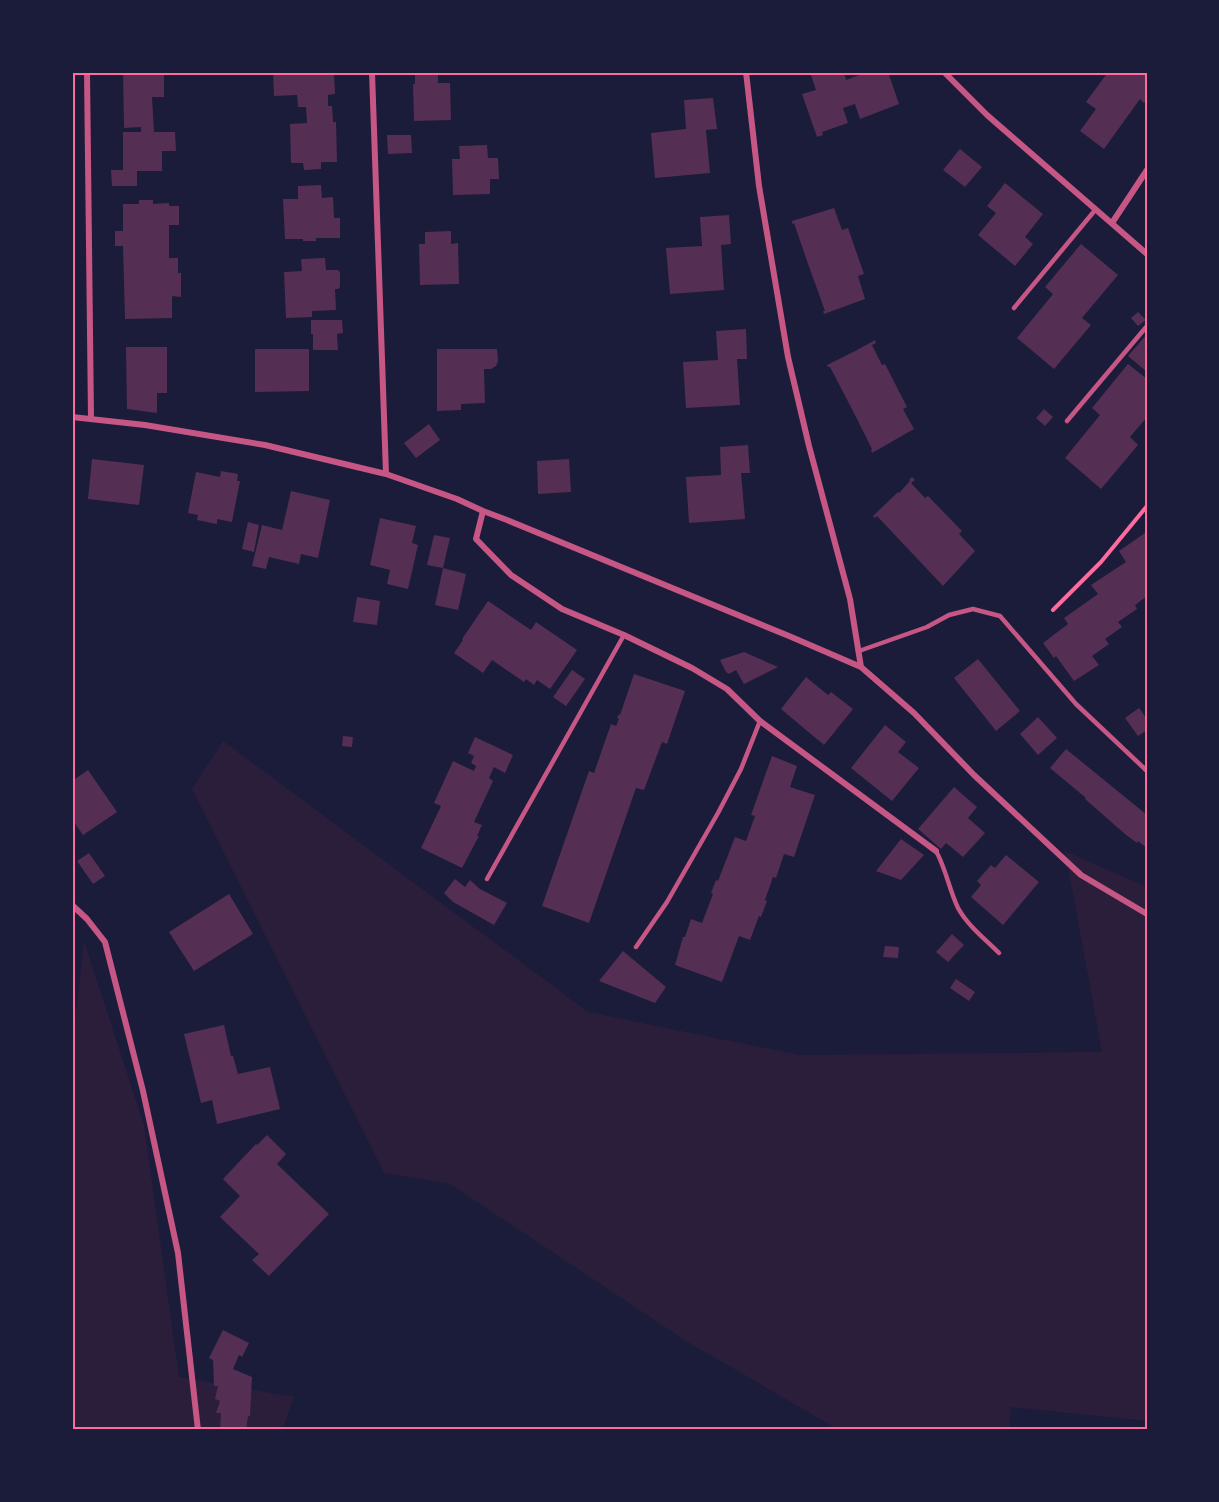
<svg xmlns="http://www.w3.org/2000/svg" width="1219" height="1502" font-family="'Archivo Narrow',sans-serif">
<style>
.green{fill:#2a1e3b}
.building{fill:#542f53}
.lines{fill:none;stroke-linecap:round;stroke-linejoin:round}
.path{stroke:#ff6b9d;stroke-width:4}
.service{stroke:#c65784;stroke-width:4.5}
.minor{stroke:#c65784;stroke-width:6}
.neatline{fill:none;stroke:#ff6b9d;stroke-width:2}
</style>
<rect width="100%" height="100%" fill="#1b1b3a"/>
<path class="green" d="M223 741 588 1012 800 1055 1102 1052 1065 851 1147 887V1421L1011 1407 1009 1430H839L686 1341 450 1184 384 1173 192 789Z
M84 941 144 1125 179 1377 294 1397 282 1430H72V1049Z"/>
<path class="building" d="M123 72H164V97H152L154 132H175L176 151H162V171H137V186H112L111 170H123V132H141V127L124 128Z
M273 72H334L335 94 328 95V106H332L333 122H336L337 162H321V169L304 170 303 163H291L290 124 307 123 306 107H298L297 95 274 96Z
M415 72H438V83H450L451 120 414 121 413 84H415Z
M810 72H844L846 80 867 72H888L899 104 860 119 855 104 843 108 848 123 822 132 823 135 817 137 802 94 816 90Z
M1108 72H1147V99L1144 103 1140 99 1104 149 1080 131 1096 109 1086 102Z
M713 98 717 129 706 130 710 173 655 178 651 133 686 129 684 100Z
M387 135H411L412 153 388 154Z
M487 145 488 158H498L499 179H490V194L453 195 452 159H460L459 146Z
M960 149 982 167 965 187 943 170Z
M1005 183 1043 214 1025 237 1033 244 1015 266 978 235 996 213 987 206Z
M321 185 322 198 333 197 334 218H340V238H316V241H303V239H285L283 199H298V186Z
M139 200H153V204L169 203V206H179V225H169V258H178V273H181V297L172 296V318L125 319 123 246H115V231H123V204H139Z
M834 208 842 230 848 228 864 274 858 276 865 299 824 314 823 311H825L807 261 794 223 792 224V221Z
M729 215 731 244 721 245 724 290 670 294 666 248 702 246 700 217Z
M451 231V244L458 243 459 284 420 285 419 244H425V232Z
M1081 244 1118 275 1082 318 1091 325 1054 369 1017 338 1053 294 1045 287Z
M325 258 326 270H338L340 272V287L338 289H335L336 310 312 311V317L286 318 284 272 302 271 301 259Z
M1138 312 1146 320 1138 326 1131 318Z
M311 320H342L343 333 337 334 338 350H313V334H311Z
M746 329 747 359H737L740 405 686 408 683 362 718 360 716 331Z
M1147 334V372L1128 356Z
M875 340 876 343 872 345 882 365 885 364 907 407 903 409 914 429 872 453 871 450 872 449 854 413 830 367H828L827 365 857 350Z
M126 347H167V393H157V413L127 409Z
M255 349H309V391L255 392Z
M437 349H497L498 361 496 366 491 369H484L485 403 461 404V410L437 411Z
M1128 364 1147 379V417L1130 437 1138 445 1101 489 1065 458 1100 415 1092 408Z
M1044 409 1053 417 1045 426 1036 418Z
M429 424 440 440 416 458 404 443Z
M748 445 750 473H741L745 519 689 523 686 477 721 475 720 447Z
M92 459 144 465 139 505 88 499Z
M569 459 571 492 538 494 537 461Z
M221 471 238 474 237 481H240L232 522 217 519V524L197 520 198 515 188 513 196 472 220 477Z
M912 477 915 480 911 483 925 498 928 496 962 531 959 534 975 551 943 586 877 516 875 518 873 516 898 492 899 493 910 481 909 480Z
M291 491 330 500 318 558 301 554 299 564 269 557 266 569 252 566 262 525 282 530Z
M380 518 416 526 412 543 418 545 408 589 387 584 390 570 370 565Z
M248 522 259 525 254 552 242 549Z
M1145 533 1146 535 1147 534V596L1135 605 1137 609 1118 622 1122 627 1105 639 1109 644 1092 656 1099 665 1074 681 1056 656 1054 658 1043 643 1068 624 1064 618 1098 594 1091 585 1126 562 1119 551Z
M434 535 450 538 443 568 427 565Z
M443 568 466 574 458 610 435 605Z
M357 597 380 601 377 625 353 622Z
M488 601 531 630 536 622 577 650 550 689 537 680 534 685 526 679 524 682 492 660 483 673 454 653 463 640 462 639Z
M744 652 778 667 744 684 736 670 729 674 726 672 720 660Z
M978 659 1020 711 996 731 954 678Z
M572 670 585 679 566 706 553 697Z
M634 674 685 691 667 744 662 742 644 790 636 788 589 923 542 906 589 771 594 773 611 724 616 726 619 719 617 718 619 714 620 715Z
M806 677 828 695 831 692 853 709 824 745 781 709Z
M1139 708 1147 719V730L1138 736 1125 718Z
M1038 717 1057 738 1038 755 1020 734Z
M885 725 906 742 898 752 919 768 892 801 851 768Z
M343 736 353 737 352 747 342 746Z
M475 737 513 755 505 773 494 767 489 778 493 781 474 822 482 825 477 836H479L462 868 421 848 441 806 434 803 453 761 474 771 476 766 471 763 474 756 468 753Z
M1066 749 1147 815V848L1138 841 1137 843 1125 834 1085 799 1086 798 1050 768Z
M772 756 797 766 790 787 815 795 794 857 784 854 776 878 773 877 765 900 767 901 761 917 759 916 750 940 739 936 722 982 675 965 683 937H685L691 919 702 923 713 894 711 893 716 880 718 881 735 837 746 841 755 816 751 815Z
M88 770 117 812 83 835 72 819V781Z
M954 787 977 807 968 818 985 833 963 857 946 843 941 849 918 829Z
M901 839 924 855 901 880 876 871Z
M89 853 105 876 93 884 77 861Z
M1006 855 1039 882 1003 925 971 897 981 885 977 881 991 865 995 868Z
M455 879 465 887 470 880 480 889 507 903 494 925 453 902 444 893Z
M229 894 253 934 194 971 169 932Z
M952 934 964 945 948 962 936 952Z
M885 946 899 947 898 958 883 957Z
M623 951 666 987 655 1003 599 981Z
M956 979 975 992 969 1001 950 988Z
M224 1025 231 1056H233L238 1074 270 1067 280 1109 217 1124 212 1100 201 1103 184 1034Z
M267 1135 286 1154 277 1164 329 1214 269 1276 252 1260 259 1254 220 1217 240 1196 223 1179 256 1144 257 1145Z
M223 1330 249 1343 242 1357 239 1355 233 1369 252 1377 250 1416H248L246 1430H220L221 1413H216L220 1401 215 1399 218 1386H214L213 1360 209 1358Z"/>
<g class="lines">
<path class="path" d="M1053 610 1101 562 1147 506"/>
<path class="service" d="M1014 308 1096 209
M1067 421 1147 326
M859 651 927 627 949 615 973 609 1000 616 1076 704 1147 771
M936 851C946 869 949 889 958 908 968 926 985 939 999 953
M487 879 624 635
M636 947 667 902 718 813 741 769 760 721"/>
<path class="minor" d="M87 72 91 418
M372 72 386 474
M746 72 759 186 788 357 809 446 850 599 861 667
M944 72 987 115 1147 254
M1112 223 1147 170
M72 417 145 425 265 445 386 474 457 499 483 511 507 520 789 636 861 667 914 713 974 775 1081 875 1147 914
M483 511 476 539 511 575 562 609 624 635 692 668 727 689 760 721 936 851
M72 905 87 919 105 942 143 1091 178 1253 198 1430"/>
</g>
<rect width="1219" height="1502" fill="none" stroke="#1b1b3a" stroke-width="147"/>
<rect x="74" y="74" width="1072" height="1354" class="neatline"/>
</svg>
